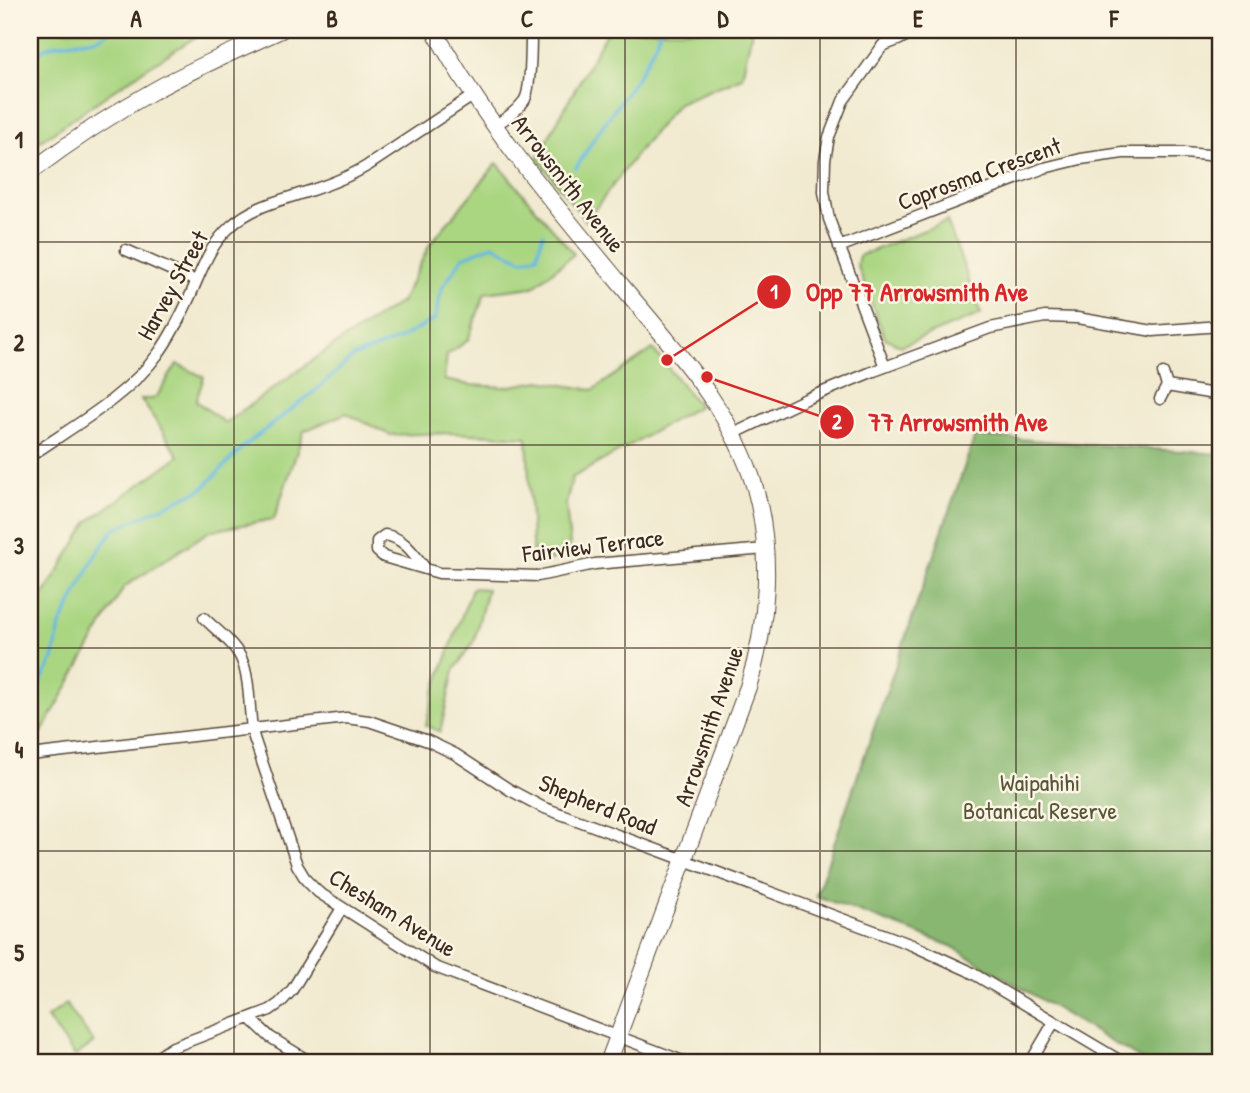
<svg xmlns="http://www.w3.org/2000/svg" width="1250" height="1093" font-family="'Patrick Hand',sans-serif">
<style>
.green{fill:#aad682;stroke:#728050;stroke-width:2}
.forest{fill:#87b770;stroke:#617047;stroke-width:2}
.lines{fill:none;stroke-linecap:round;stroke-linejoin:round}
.stream{stroke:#64b8e0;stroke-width:3.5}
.street-casing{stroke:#564739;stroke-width:13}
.secondary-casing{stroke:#564739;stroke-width:18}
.street{stroke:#fff;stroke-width:10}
.secondary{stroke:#fff;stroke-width:16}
.grid{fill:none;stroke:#3b2a1e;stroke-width:2;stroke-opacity:0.55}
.labels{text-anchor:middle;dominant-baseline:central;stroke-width:5;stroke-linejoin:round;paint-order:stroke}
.street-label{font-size:24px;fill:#3b2a1e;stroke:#fcf5e5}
.park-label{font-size:24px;fill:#575537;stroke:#fcf5e5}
.leader{fill:none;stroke:#d62828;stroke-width:2.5}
.callout-dot{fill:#d62828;stroke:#fcf5e5;stroke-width:2.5}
.mark-label{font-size:21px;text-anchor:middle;font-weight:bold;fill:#fff}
.callout-label{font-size:26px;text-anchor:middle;font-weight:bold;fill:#d62828;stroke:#fcf5e5;stroke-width:5;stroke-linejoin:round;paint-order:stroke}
.neatline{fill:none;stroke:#3b2a1e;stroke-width:2.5}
.grid-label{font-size:23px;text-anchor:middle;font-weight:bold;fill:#3b2a1e}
</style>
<rect width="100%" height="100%" fill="#fcf5e5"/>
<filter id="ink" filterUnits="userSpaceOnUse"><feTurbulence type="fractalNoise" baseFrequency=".0143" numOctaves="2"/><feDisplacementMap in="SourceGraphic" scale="14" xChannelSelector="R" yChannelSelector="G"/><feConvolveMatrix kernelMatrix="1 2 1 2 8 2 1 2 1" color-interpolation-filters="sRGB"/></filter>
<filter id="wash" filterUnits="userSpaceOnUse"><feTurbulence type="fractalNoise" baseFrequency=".00686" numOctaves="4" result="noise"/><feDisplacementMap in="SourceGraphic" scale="28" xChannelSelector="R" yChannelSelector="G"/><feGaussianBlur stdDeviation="1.57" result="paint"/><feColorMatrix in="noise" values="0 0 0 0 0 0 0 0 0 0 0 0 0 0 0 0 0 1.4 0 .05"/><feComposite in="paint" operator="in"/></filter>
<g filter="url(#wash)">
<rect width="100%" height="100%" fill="#f1ead0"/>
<path class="green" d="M30 30H213L194 38 142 71 30 148Z
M608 30H752L742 77 678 103 641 148 586 221 537 158Z
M497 163 574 254 533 287 485 293 468 340 447 355 444 380 470 385 505 387 540 381 593 390 653 349 699 406 572 478 566 504 571 556 533 563 527 437 454 433 390 435 346 413 304 431 274 519 210 531 124 587 38 739 30 740V617L89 521 179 456 141 399H152L157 396 177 364 204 377 196 401 225 423 327 350 402 301 430 244Z
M947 221 981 314 901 346 885 338 857 265 859 256Z
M472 588 487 589 474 641 454 671 440 732 426 725 434 692Z
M66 1004 94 1043 75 1056 47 1018Z"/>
<path class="forest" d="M975 436 1220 454V1063H1147L951 946 816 896Z"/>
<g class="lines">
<path class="stream" d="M30 60C49 38 73 45 98 38 103 36 109 32 113 30
M576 168C586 152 595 136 606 121 627 92 649 64 660 30
M30 692 39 684 53 660 60 626 95 556 113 530 202 489 243 447 315 391 353 357 397 340 435 319 442 288 463 257 493 245 522 260 537 256 543 234"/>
</g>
</g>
<g filter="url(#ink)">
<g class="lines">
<defs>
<path id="street" d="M882 46 898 40 917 30
M494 126C505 119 516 112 524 101 531 92 531 44 531 30
M839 247 1044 168 1081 159 1123 153H1184L1220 156
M126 250 196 281
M885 367 829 219 824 192 825 160 829 137 843 101 894 30
M1163 373 1167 386 1220 395
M1160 399 1167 386
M733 434 806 399 874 371 990 328 1045 317 1077 318 1153 331 1220 326
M30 456C72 427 128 396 158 354 171 336 182 314 191 294 203 267 209 246 231 226 252 207 278 201 303 193 325 186 347 178 367 166L474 95
M426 569C414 555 405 538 385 535L377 541V551L384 557 439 573 538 576 595 564 765 549
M204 618C216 630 233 642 241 658 250 677 249 708 252 729L254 738 297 865 306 880 318 892 435 967 688 1063
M30 755 346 718 369 721 428 741 455 754 510 790 542 807 912 945 967 970 1124 1063
M250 1018 270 1037 312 1063
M151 1063 164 1053 173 1047 270 1010 280 1003 292 990 342 908
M1030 1063 1054 1022"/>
<path id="secondary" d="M434 30C485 123 554 204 622 286 673 348 732 409 755 488 773 553 768 624 748 687L608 1063
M1209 30 1220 33
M30 172C70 142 112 114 155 90 196 67 239 49 281 30"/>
</defs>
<use href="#street" class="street-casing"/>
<use href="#secondary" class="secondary-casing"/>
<use href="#street" class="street"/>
<use href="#secondary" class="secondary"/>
</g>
</g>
<path class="grid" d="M234 30V1063M430 30V1063M625 30V1063M820 30V1063M1016 30V1063M30 242H1220M30 445H1220M30 648H1220M30 851H1220"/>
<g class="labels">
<g class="street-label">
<text transform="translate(979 173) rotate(-20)">Coprosma Crescent</text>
<text transform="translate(569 183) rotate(52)">Arrowsmith Avenue</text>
<text transform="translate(172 285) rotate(-61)">Harvey Street</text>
<text transform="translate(593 545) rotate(-7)">Fairview Terrace</text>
<text transform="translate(708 726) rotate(-71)">Arrowsmith Avenue</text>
<text transform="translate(598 804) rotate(22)">Shepherd Road</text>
<text transform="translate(393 912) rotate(32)">Chesham Avenue</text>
</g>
<g class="park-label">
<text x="1040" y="782">Waipahihi<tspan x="1040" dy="28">Botanical Reserve</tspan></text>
</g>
</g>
<path class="leader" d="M667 360L774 292M707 377L837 422"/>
<g class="callout-dot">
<circle cx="667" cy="360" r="7"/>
<circle cx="707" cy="377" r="7"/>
<circle cx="774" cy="292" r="18"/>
<circle cx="837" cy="422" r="18"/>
</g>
<g class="mark-label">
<text x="774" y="299">1</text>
<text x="837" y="429">2</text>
</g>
<g class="callout-label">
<text x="917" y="301">Opp 77 Arrowsmith Ave</text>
<text x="958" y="431">77 Arrowsmith Ave</text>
</g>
<rect width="1250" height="1093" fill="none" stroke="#fcf5e5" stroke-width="77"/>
<rect x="38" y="38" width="1174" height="1016" class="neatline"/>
<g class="grid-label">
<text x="136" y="27">A</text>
<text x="332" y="27">B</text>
<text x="527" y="27">C</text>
<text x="723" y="27">D</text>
<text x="918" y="27">E</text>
<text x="1114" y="27">F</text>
<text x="19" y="148">1</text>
<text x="19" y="351">2</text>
<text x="19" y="554">3</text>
<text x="19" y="758">4</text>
<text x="19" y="961">5</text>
</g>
</svg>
